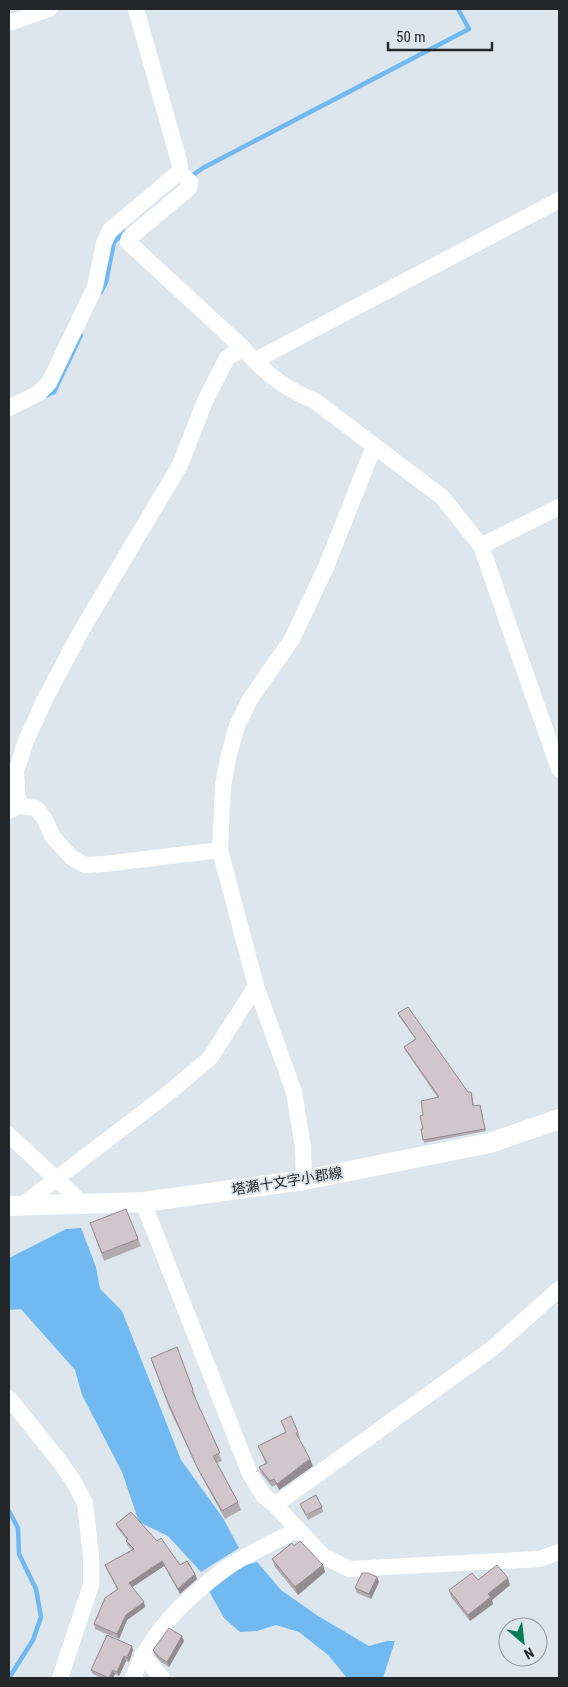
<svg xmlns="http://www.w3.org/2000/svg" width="568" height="1687" font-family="'Roboto Condensed','Noto Sans JP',sans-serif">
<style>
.water{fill:#70b9f1}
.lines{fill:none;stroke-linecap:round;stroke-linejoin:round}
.stream{stroke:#70b9f1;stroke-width:4.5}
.minor{stroke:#fff;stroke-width:16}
.major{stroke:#fff;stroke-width:20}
.wall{fill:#b3aaaf}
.shaded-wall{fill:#928b8f}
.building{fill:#d0c6cc;stroke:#928b8f}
.labels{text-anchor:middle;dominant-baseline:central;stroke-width:4;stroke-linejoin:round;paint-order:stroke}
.street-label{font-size:14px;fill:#24272a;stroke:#dde5ed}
</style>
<rect width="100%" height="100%" fill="#dde5ed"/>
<path class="water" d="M81 1228 96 1267 100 1289 122 1311 181 1460 223 1518 239 1548 201 1572 168 1536 139 1522 122 1472 82 1395 75 1370 21 1309 9 1310V1258L66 1229Z
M257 1562 281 1590 318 1616 369 1646 387 1641H395L383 1678H347L328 1655 299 1632 276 1625 257 1631 240 1632 224 1618 209 1591 245 1565Z"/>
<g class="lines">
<path class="stream" d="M190 177 203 168 469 29 458 9
M101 292 106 282 114 242 125 232
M45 396 54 392 81 335
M9 1511 18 1528 19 1554 36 1589 41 1617 33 1640 9 1678"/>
<path class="minor" d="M9 23 49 9
M179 172 190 182 189 188 129 238 128 242 243 348C262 371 287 390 315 401L442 497 481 546 559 769
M254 361 559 200
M9 408 39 393 49 383 95 287 104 243 110 230 179 172 180 165 136 9
M481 546 559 507
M18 806 16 771 26 741 45 699 80 633 180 465 205 401 227 358 243 348
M9 811 18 806 36 808 44 818 53 837 72 858 85 865 104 864 220 850
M9 1135 83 1204
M304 1180 303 1148 294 1092 256 986 220 850 223 786 228 758 237 726 249 701 292 639 326 567 374 446
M143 1202 250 1474 263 1495 275 1505 323 1556 349 1569 539 1559 559 1552
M21 1206 171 1091 210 1058 256 986
M9 1398 60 1462 74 1482 85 1503 91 1556V1585L60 1678
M275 1505 493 1348 559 1289
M142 1655 162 1678
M133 1678C147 1640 174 1610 205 1585 212 1579 219 1573 226 1568 249 1553 274 1542 298 1529"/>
<path class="major" d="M9 1206 143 1202 304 1180 490 1143 559 1119"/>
</g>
<path class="wall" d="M398 1013 468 1092 472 1094 474 1106 480 1105 486 1131 424 1143 423 1140V1115L438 1098 405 1050 404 1047 415 1039 399 1016Z
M126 1209 141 1246 104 1261 90 1223Z
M177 1347 196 1398H195L222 1461 217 1463 238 1502 241 1510 225 1519 200 1474 169 1408 151 1358Z
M281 1421 298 1432 300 1438 299 1439 313 1466 279 1490 276 1485 272 1487 261 1473 259 1467 266 1464 258 1446 286 1432Z
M300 1504 322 1507 323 1512 308 1520Z
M116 1524 180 1565 197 1579 180 1594 164 1566 132 1587 145 1607 127 1620 119 1639 95 1629 94 1624 117 1589 107 1570 105 1565 132 1550 128 1546 126 1541 127 1540 118 1529Z
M294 1546 323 1565 325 1572 298 1595 275 1567 272 1559Z
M478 1580 510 1585 492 1600 493 1604 470 1621 451 1597 449 1590Z
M379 1582 371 1599 357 1593 355 1588Z
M184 1641 169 1667 161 1662 155 1655 153 1650Z
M132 1646 133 1650 129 1662 126 1661 119 1676 115 1674 113 1678H102L93 1674 91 1670Z"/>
<path class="shaded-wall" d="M310 1459 313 1466 279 1490 277 1484Z
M162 1561 164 1566 131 1588 129 1583Z
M323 1565 325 1572 298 1595 295 1587Z
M195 1574 197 1579 180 1594 178 1589Z
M377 1577 379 1582 371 1599 369 1594Z
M508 1578 510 1585 492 1600 493 1604 470 1621 468 1615 488 1594Z
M144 1602 145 1607 127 1620 119 1639 117 1634 126 1615Z
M182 1636 184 1641 169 1667 167 1662Z
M132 1646 133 1650 129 1662 127 1658Z
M124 1656 126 1661 119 1676 117 1672Z
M113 1670 115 1674 113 1678H110Z"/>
<path class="building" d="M408 1007 468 1092H471L473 1106 480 1105 485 1129 423 1140 421 1129H423L420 1116 423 1115 421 1101 439 1097 404 1047 416 1039 398 1013Z
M126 1209 138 1239 102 1253 90 1223Z
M177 1347 193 1390 192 1391 220 1453 213 1456 238 1502 222 1511 197 1467 167 1400 151 1358Z
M291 1416 298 1432 296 1433 310 1459 277 1484 274 1479 270 1481 259 1467 267 1463 258 1446 286 1432 281 1421Z
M316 1495 322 1507 306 1515 300 1504Z
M131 1512 157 1541 161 1538 180 1565 187 1561 195 1574 178 1589 162 1561 129 1583 144 1602 126 1615 117 1634 94 1624 105 1598 118 1589 105 1565 134 1549 126 1541 128 1539 116 1524Z
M300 1541 323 1565 295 1587 272 1559 292 1543 294 1546Z
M497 1565 508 1578 488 1594 491 1597 468 1615 449 1590 472 1573 478 1580Z
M362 1573H368L377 1577 369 1594 355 1588Z
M169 1628 182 1636 167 1662 159 1657 153 1650Z
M107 1635 132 1646 127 1658 124 1656 117 1672 113 1670 109 1678 91 1670Z"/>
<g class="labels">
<g class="street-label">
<text transform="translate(287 1181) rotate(-9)">塔瀬十文字小郡線</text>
</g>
</g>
<rect width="568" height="1687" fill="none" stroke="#24272a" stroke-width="20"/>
<g transform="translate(523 1642) rotate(152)"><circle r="24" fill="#dde5ed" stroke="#93999f"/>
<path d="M0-4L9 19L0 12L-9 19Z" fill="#087d5a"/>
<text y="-8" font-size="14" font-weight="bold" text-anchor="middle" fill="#24272a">N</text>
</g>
<path d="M388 42v8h104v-8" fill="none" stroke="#24272a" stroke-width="2.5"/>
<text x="396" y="42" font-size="15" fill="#24272a" stroke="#dde5ed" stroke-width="4" paint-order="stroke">50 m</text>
</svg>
